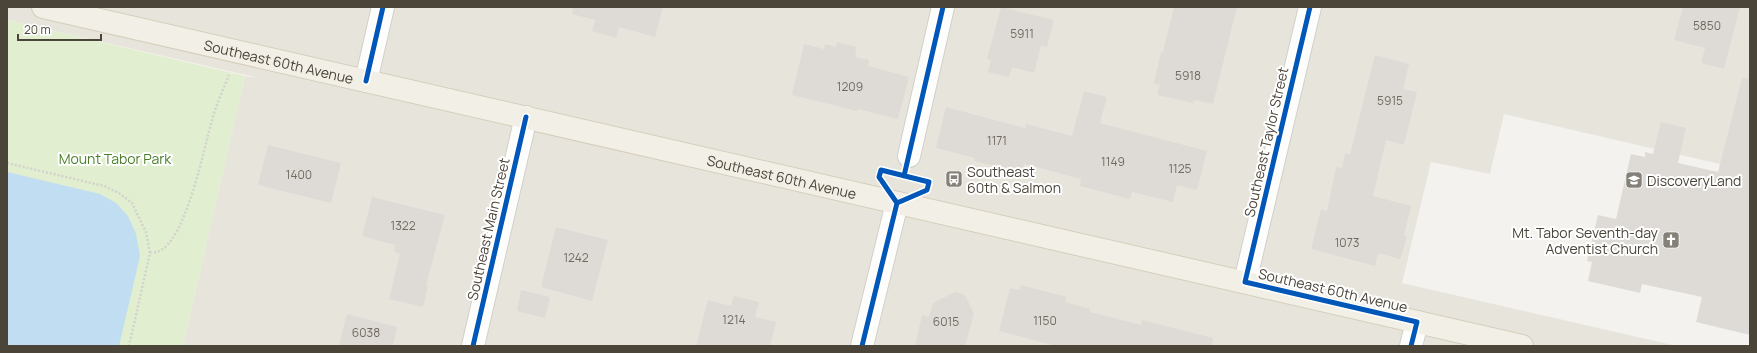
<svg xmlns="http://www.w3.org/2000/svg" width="1757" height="353" font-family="Manrope,sans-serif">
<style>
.residential{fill:#e7e4dc}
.green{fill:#e1eecf}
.water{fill:#c0ddf1}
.building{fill:#dedbd6}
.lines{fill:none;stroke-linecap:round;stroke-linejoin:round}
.minor-casing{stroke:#d2d0cb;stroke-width:24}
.major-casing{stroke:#d6cebb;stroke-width:24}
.path{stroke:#d3d2cc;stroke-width:2.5;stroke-dasharray:2 2;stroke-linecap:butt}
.minor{stroke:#fdfdfc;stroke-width:22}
.major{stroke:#f2efe6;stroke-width:22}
.cycleway-casing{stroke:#fff;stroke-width:8}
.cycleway{stroke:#0057b8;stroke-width:5}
.labels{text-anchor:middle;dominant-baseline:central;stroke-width:4;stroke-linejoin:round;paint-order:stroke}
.number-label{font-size:12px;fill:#706a61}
.street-label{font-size:14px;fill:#4b4439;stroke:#fff}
.park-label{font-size:14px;fill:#4a7f2a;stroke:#fff}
.poi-label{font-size:14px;fill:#4b4439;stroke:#fff;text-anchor:start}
</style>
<rect width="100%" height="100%" fill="#f4f2ee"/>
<path class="residential" d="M7 7H1750V171L1504 114 1490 174 1431 162 1402 283 1677 346H183L245 76 259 78 7 20Z"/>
<path class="green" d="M7 20 245 76 183 346H7Z"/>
<path class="water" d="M7 172 100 194 116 203 128 216 136 234 140 256 119 346H7Z"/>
<path class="building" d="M573 7H663L655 37 619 27 616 38 592 31 595 20 572 14Z
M1001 7 1054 20 1047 47 1041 46 1034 73 1012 67 1009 77 988 72 991 60 987 59Z
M1174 7H1237L1213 104 1194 100 1193 103 1157 95 1160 85 1154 83 1161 52H1163Z
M1683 7H1740L1724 69 1701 63 1705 48 1674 40Z
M837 42 857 47 855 57 869 60 868 66 909 77 898 119 858 109 857 111 792 95 804 44 824 49 825 44 836 47Z
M1375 55 1409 64 1403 89 1417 92 1404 145 1386 140 1373 196 1411 206 1404 236 1407 237 1400 259 1378 253 1375 266 1311 249 1321 209 1327 211 1336 167 1342 168 1345 153 1350 154Z
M1742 78 1750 79V335L1696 322 1702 297 1642 284 1640 293 1588 281 1592 262 1587 261 1598 215 1616 219 1631 154 1645 157V152L1653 154 1661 122 1686 128 1678 163 1718 172Z
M1084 91 1107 97 1100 123 1207 151 1197 190 1177 185 1173 202 1132 192 1130 199 1080 186 1081 179 1024 164 1022 170 1007 166 1006 169 974 161 975 158 936 148 946 107 1025 128 1026 124 1072 136Z
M268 145 341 163 331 203 258 185Z
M372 197 445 215 426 285 428 286 423 307 389 299 400 254 394 252 395 245 362 236Z
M556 227 608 240 592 301 541 287Z
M1021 285 1067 297 1065 302 1090 309V312L1141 325 1142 320 1213 338 1212 346H1056L999 331 1010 288 1020 290Z
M521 290 550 297 545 318 517 311Z
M955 292 962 294 966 297 974 314 965 346H915L922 315 929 317 933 303Z
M734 296 759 302 755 317 776 322 770 346H696L708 300 731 306Z
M347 314 397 327 393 346H339Z"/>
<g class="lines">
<defs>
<path id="minor" d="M366 81 383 7
M909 156 943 7
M1245 282 1310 7
M473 346 526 117
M862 346 897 203
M1411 346 1417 322"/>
<g id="major">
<path id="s1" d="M43 7 1522 346"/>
</g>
</defs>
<use href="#minor" class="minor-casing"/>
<use href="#major" class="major-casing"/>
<path class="path" d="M7 163 104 186 119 193 132 203 146 232 150 253 129 346
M150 253C152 252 156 253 159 251 186 240 204 148 212 120 216 105 223 90 229 75"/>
<use href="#minor" class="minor"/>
<use href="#major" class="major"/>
<defs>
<path id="cycleway" d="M1310 7 1245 282 1417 322 1411 346
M366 81 383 7
M881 170 929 182 927 190 897 203 879 177Z
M904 176 943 7
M473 346 526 117
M862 346 897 203"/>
</defs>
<use href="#cycleway" class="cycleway-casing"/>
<use href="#cycleway" class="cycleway"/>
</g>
<defs>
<symbol id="bus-square" viewBox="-11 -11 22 22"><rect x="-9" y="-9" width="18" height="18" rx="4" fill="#868178" stroke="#fff"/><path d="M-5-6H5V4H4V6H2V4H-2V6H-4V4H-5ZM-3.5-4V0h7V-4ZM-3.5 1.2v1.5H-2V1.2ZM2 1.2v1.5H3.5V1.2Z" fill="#fff"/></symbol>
<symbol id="school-square" viewBox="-11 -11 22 22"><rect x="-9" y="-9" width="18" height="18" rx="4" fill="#868178" stroke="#fff"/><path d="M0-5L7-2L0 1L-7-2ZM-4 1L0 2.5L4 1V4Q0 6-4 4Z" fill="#fff"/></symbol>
<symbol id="church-square" viewBox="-11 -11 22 22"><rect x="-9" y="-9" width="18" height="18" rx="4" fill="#868178" stroke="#fff"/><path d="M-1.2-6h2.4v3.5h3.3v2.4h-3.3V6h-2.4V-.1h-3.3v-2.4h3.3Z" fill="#fff"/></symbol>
</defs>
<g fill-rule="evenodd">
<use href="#bus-square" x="944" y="169" width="20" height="20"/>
<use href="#school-square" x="1624" y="170" width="20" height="20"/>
<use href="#church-square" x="1661" y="230" width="20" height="20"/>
</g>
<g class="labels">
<g class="number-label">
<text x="1707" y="25">5850</text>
<text x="1022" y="33">5911</text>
<text x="1188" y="75">5918</text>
<text x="850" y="86">1209</text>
<text x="1390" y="100">5915</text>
<text x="997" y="140">1171</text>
<text x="1113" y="161">1149</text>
<text x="1180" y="168">1125</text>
<text x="299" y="174">1400</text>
<text x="403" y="225">1322</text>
<text x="1347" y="242">1073</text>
<text x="576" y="257">1242</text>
<text x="734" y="319">1214</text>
<text x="1045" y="320">1150</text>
<text x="946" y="321">6015</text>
<text x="366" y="332">6038</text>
</g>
<g class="street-label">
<text stroke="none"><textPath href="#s1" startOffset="242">Southeast 60th Avenue</textPath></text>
<text transform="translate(1266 142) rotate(-77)">Southeast Taylor Street</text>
<text stroke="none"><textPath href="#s1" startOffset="758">Southeast 60th Avenue</textPath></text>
<text transform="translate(488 229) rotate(-77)">Southeast Main Street</text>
<text transform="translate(1333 290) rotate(13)">Southeast 60th Avenue</text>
</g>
<g class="park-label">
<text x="115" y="158">Mount Tabor Park</text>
</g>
<g class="poi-label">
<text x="967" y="171">Southeast<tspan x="967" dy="16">60th &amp; Salmon</tspan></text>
<text x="1647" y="180">DiscoveryLand</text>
<text x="1658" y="232" text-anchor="end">Mt. Tabor Seventh-day<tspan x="1658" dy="16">Adventist Church</tspan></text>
</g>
</g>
<rect width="1757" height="353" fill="none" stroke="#4b4439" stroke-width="16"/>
<path d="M18 34v6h83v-6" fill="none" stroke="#4b4439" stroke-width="2"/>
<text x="24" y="34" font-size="12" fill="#4b4439" stroke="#ffffff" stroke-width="3" paint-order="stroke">20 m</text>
</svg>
